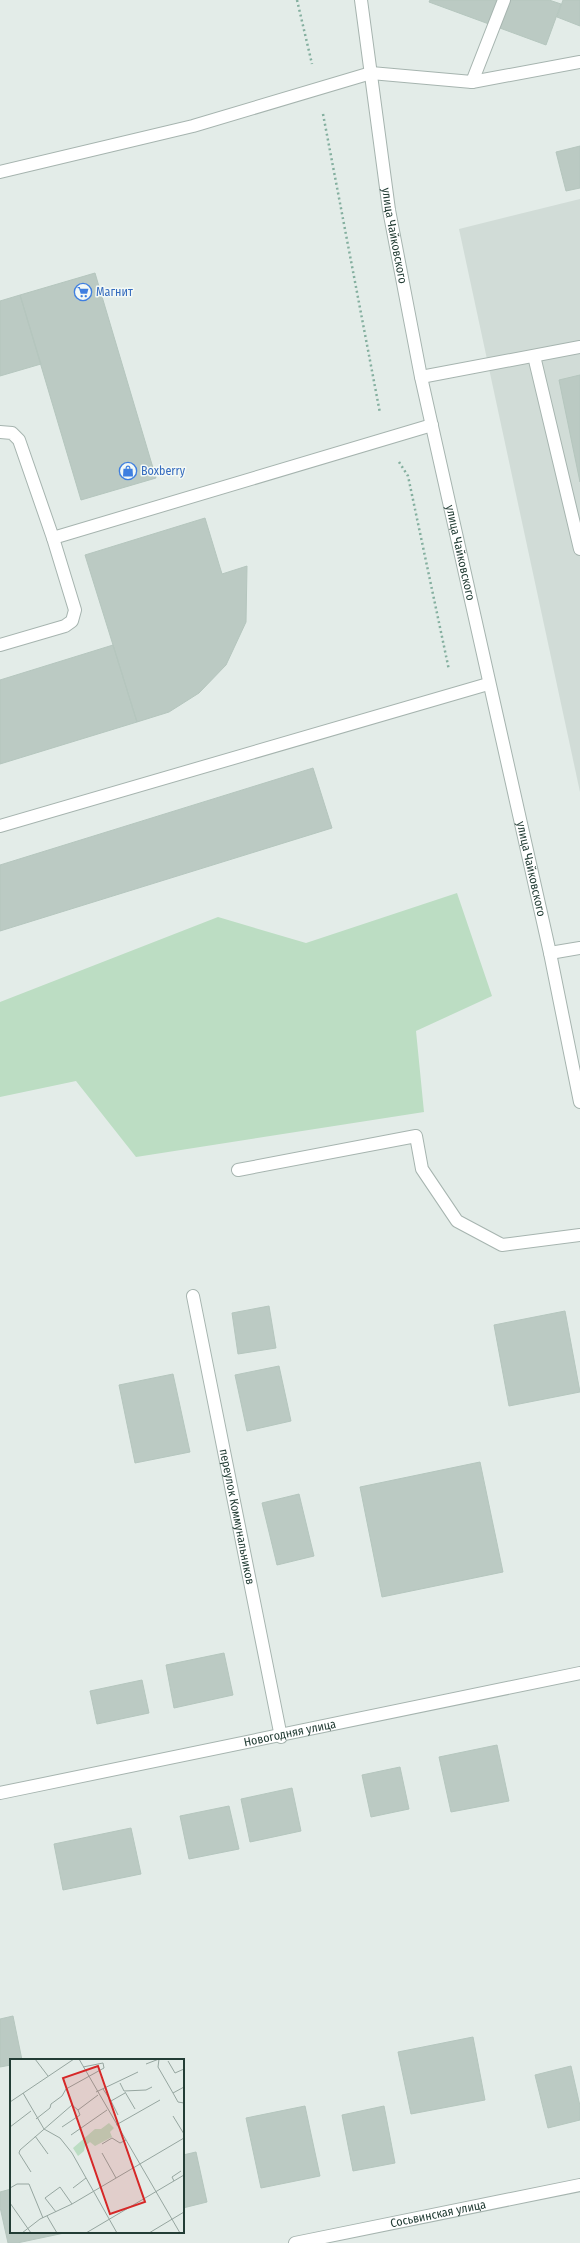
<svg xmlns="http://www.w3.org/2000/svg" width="580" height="2243" font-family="'Fira Sans Condensed',sans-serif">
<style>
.built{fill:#d1dcd7}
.green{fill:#bcddc3}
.building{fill:#bbcac3;stroke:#b5c6be}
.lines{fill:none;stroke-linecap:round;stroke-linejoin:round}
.minor-casing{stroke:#a6b4af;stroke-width:14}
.path{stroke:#84af9f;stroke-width:2.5;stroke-dasharray:2 3;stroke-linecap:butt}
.minor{stroke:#fff;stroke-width:12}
.labels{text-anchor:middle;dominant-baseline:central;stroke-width:3;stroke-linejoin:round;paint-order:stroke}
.street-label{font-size:12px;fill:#233d35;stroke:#f3f9f6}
.shop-label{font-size:12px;fill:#366cbe;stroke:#f3f9f6;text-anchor:start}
.inset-road{fill:none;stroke:#96a6a0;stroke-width:1}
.view{fill:#d62828;fill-opacity:0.15;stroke:#d62828;stroke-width:2}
.inset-edge{fill:none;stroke:#233d35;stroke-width:2}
</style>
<rect width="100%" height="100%" fill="#e3ece8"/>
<path class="built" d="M580 199V792L459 229Z"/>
<path class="green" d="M457 893 492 996 416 1031 424 1112 136 1157 76 1081 0 1097V1002L218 917 306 943Z"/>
<path class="building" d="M430 0H549L561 4 546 45 429 2Z
M563 0H580V26L557 17Z
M580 146V188L566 191 556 152Z
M95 273 156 478 81 500 20 295Z
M20 295 41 364 0 376V301Z
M580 375V482L559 380Z
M205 518 222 574 247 566 246 622 226 665 199 693 169 712 137 722 85 555Z
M113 645 137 722 0 764V680Z
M313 768 332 828 0 931V865Z
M269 1306 276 1348 238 1354 232 1313Z
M565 1311 580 1392 509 1406 494 1325Z
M279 1366 291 1421 247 1431 235 1375Z
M173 1374 190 1452 135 1463 119 1385Z
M480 1462 503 1572 382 1597 360 1487Z
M299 1494 314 1556 277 1565 262 1503Z
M224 1653 233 1695 174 1708 166 1665Z
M142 1680 149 1713 97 1724 90 1691Z
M497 1745 509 1801 451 1812 439 1757Z
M400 1767 409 1809 371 1817 362 1775Z
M292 1788 301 1831 250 1842 241 1799Z
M229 1806 239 1849 189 1859 180 1816Z
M131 1828 141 1874 63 1890 54 1844Z
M13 2016 22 2060H11V2065L0 2067V2019Z
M473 2037 485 2100 411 2114 398 2052Z
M571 2066 580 2106V2120L548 2128 535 2075Z
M305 2106 320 2176 261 2188 246 2118Z
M384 2106 395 2163 353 2171 342 2115Z
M196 2152 207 2202 183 2208V2155Z
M11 2189V2232H69L17 2243H8L0 2207V2192Z"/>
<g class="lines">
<defs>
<g id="minor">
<path id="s1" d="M361 0 389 210 421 377 550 953 580 1102"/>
<path d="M472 82 504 0"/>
<path d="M0 172 193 126 371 73 472 82 580 62"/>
<path d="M534 356 580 549"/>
<path d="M421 377 580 347"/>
<path d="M0 432 12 433 19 440 53 538 432 425"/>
<path d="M0 645 65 626 72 621 75 610 53 538"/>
<path d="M0 826 488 684"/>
<path d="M550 953 580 948"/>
<path d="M238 1170 416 1136 422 1169 457 1221 502 1245 580 1235"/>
<path id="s2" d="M193 1296 281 1737"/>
<path id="s3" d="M0 1793 580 1673"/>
<path id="s4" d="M295 2243 580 2185"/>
</g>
</defs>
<use href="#minor" class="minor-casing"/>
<path class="path" d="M297 0 312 64
M323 114 380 413
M399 462 408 476 449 670"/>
<use href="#minor" class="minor"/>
</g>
<defs>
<symbol id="supermarket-ring" viewBox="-11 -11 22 22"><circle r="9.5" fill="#f3f9f6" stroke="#3f7fe0" stroke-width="1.5"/><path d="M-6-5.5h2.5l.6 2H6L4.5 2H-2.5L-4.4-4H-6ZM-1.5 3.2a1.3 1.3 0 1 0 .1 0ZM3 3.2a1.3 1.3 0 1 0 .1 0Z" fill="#3f7fe0"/></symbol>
<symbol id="shop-ring" viewBox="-11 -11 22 22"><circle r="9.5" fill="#f3f9f6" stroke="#3f7fe0" stroke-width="1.5"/><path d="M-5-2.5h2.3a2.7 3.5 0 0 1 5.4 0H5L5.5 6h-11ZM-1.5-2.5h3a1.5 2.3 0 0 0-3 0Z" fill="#3f7fe0"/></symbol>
</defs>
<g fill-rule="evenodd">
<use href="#supermarket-ring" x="73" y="282" width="20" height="20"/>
<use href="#shop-ring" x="118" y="461" width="20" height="20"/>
</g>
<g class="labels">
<g class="street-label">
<text stroke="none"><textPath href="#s1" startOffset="238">улица Чайковского</textPath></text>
<text stroke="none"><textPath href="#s1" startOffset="562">улица Чайковского</textPath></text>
<text stroke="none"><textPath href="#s1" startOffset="886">улица Чайковского</textPath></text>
<text stroke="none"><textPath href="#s2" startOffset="225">переулок Коммунальников</textPath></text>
<text stroke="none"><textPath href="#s3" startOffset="296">Новогодняя улица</textPath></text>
<text stroke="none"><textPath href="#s4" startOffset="146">Сосьвинская улица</textPath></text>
</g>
<g class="shop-label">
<text x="96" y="292">Магнит</text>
<text x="141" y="471">Boxberry</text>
</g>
</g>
<g transform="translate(10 2059)">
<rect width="174" height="174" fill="#e3ece8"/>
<path d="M99 64 104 69 100 73 102 78 85 87 80 83 75 87 74 92 68 97 63 89 85 70H91Z" fill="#bcddc3"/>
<path class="inset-road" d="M25 0 38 17M69 0 170 174M149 0 148 8 163 34 174 28M158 2 165 14 174 10M136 5 149 0M110 24 114 32 136 31 142 28M93 30 101 42M86 33 128 13M115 33 125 50M13 34 34 70 50 79 62 94 107 174M163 34 168 43 174 44M0 43 64 0M108 56 101 42 115 34M163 57 174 75M26 60 40 49 41 45 52 37 56 30 94 9 93 4 73 8M106 66 150 41M0 68 21 52M52 68 70 56 68 51M61 76 97 51M25 77 38 95M92 85 102 79 110 84 116 81M92 94 106 119M21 113 9 94 10 91 62 46 68 51 88 36M164 122 162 118 171 112M0 129 7 125H19L33 159M63 129 76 119M0 144 21 174M46 153 35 139 50 128 62 145M37 157 47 174M12 174 30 160 62 145 174 79M76 174 174 116M139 174 174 153"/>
<path class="view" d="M88 7 135 143 100 155 53 19Z"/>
<rect width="174" height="174" class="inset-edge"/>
</g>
</svg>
